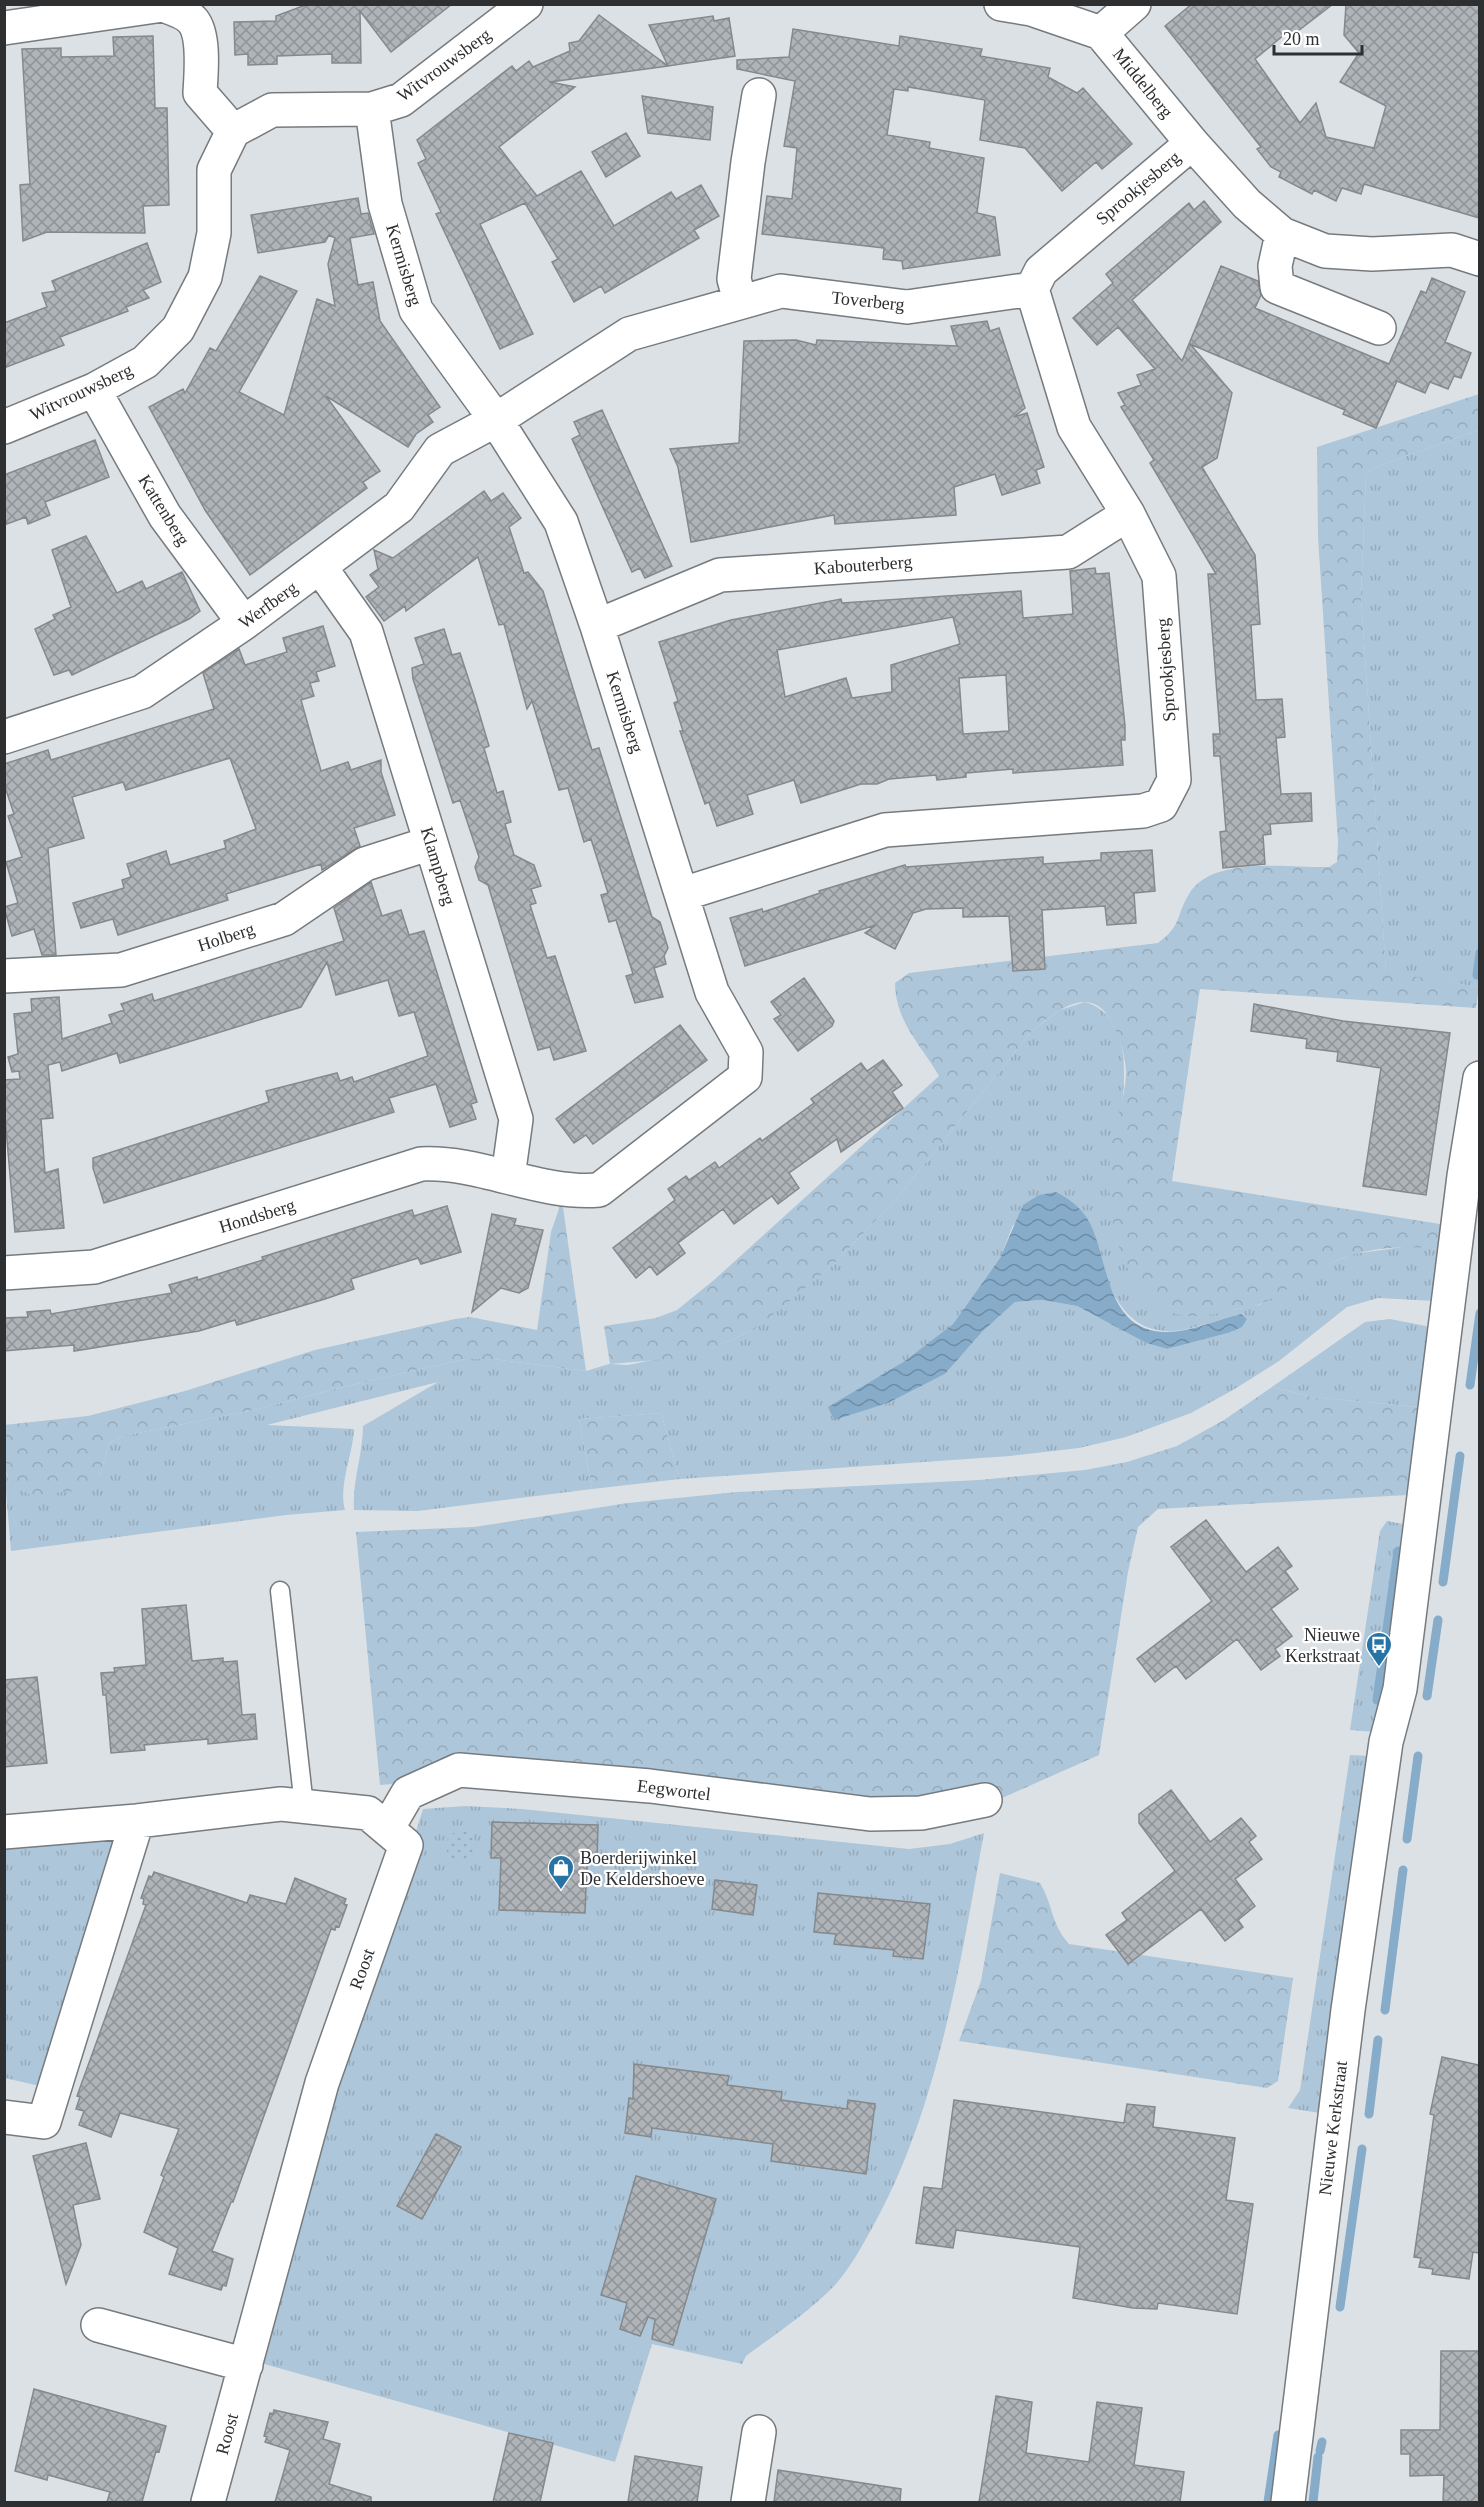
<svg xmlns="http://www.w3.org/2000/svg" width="1484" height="2507" font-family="'Times New Roman',serif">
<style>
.grass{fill:url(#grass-tufts);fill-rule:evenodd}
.forest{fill:url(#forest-crowns)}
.park{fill:url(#park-dots)}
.water{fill:url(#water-waves)}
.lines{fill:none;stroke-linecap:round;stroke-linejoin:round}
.stream{stroke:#86acca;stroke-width:9}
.building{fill:url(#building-cross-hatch);stroke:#84898d;stroke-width:1.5;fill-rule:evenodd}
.service-casing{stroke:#767b7f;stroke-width:21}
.minor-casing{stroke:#767b7f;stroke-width:36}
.service{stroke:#fff;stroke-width:18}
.minor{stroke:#fff;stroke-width:33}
.labels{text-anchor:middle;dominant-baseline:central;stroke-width:4.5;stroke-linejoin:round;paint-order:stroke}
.street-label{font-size:18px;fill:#2d2f31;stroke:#fff}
.poi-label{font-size:18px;fill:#2d2f31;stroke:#fff;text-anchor:end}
</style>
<defs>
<pattern id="grass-tufts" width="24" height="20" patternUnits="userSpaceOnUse" patternTransform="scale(1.5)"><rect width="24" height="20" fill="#adc6d9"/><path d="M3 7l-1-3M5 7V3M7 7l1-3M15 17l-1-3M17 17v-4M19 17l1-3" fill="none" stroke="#95aabb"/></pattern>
<pattern id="forest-crowns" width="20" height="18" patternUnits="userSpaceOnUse" patternTransform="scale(1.5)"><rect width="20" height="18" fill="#adc6d9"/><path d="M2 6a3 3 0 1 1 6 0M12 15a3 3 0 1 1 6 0" fill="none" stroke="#95aabb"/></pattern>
<pattern id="park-dots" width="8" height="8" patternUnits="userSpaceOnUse" patternTransform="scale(1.5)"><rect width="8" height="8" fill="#adc6d9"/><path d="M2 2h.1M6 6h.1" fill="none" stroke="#95aabb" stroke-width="1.8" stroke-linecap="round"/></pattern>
<pattern id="water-waves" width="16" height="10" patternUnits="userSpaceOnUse" patternTransform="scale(1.5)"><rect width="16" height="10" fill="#86acca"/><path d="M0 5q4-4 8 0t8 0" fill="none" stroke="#6e8ca5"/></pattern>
<pattern id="building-cross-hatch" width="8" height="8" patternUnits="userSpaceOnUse" patternTransform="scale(1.5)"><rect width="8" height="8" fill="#afb4b9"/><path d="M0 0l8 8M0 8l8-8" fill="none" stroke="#8f9397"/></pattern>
</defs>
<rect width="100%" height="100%" fill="#dce1e6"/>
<path class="grass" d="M1479 430V987L1386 973 1361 596 1366 473 1381 465Z
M1085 1002C1155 1023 1109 1146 1111 1197 1111 1221 1118 1243 1126 1265L1233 1310 1259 1305 1321 1267 1353 1254 1410 1246 1442 1249 1435 1301 1378 1298 1347 1307 1279 1361 1233 1390 1191 1413 1126 1437 1079 1448 1010 1456 680 1479 661 1413 579 1419 592 1489 418 1511 354 1510C352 1481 363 1454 363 1426L438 1382 267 1425 354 1429C353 1455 338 1485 345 1510L286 1515 11 1551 4 1467 9 1482 100 1475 109 1443 123 1436 254 1410 339 1388 465 1359H493L586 1371 609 1364 628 1365 712 1348 752 1331 833 1265 898 1197 1033 1030 1060 1010ZM1088 1219C1102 1264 1113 1335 1174 1331 1196 1329 1219 1319 1241 1314L1228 1333 1167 1349 1146 1343 1077 1306 1042 1300 1015 1302 982 1332 945 1374 888 1403 833 1419 953 1324 1000 1258 1013 1225Z
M1390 1319 1431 1327 1419 1407 1312 1397 1272 1387 1365 1322Z
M1387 1521 1403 1524 1375 1732 1350 1730 1380 1531Z
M1350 1755 1372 1756 1326 2114 1288 2108 1300 2090Z
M465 1806 522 1809 909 1849 950 1844 984 1833C960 1964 938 2111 872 2228 861 2248 850 2268 835 2285 809 2312 777 2333 746 2356L742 2364 652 2344 615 2462 257 2362 283 2256 423 1809Z
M117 1839 40 2086 5 2078V1840Z"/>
<path class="forest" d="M1479 394V430L1381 465 1366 473 1361 596 1386 972 1479 987 1476 1008 1200 989 1172 1181 1446 1225 1442 1249C1413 1246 1381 1246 1352 1255 1317 1265 1292 1290 1260 1304 1252 1308 1242 1308 1233 1310 1199 1318 1172 1323 1145 1294 1112 1258 1105 1195 1111 1147 1114 1121 1130 1089 1125 1062 1122 1042 1110 1002 1085 1002 1066 1002 1048 1019 1033 1030L898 1197 833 1265 785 1305 752 1331 712 1348 679 1358 610 1364 604 1326 656 1318 677 1310 714 1280 939 1076C920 1043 896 1023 895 983L909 973 1158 943C1183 924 1175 917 1189 894 1212 855 1289 868 1329 867L1337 862 1338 842 1318 537 1317 447Z
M562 1200 586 1371 493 1359H465L339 1388 254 1410 123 1436 109 1443 100 1475 94 1483 76 1491 30 1495 9 1482 5 1467 4 1425 88 1416 185 1391 315 1350 455 1319 470 1317 537 1330 551 1232Z
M1272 1387 1312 1397 1419 1407 1407 1495 1158 1509 1138 1527 1128 1572 1099 1755 993 1802 955 1813 431 1766 393 1784 380 1785 356 1532 474 1527 628 1503 737 1492 979 1480 1085 1470 1127 1462 1177 1446 1224 1420Z
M661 1413 680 1479 592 1489 579 1419Z
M1000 1873 1040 1883C1054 1907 1050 1922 1069 1944L1293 1978 1278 2081 1267 2088 959 2041 981 1981Z"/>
<path class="park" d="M446 1846a15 15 0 1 1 30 0a15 15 0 1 1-30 0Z"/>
<path class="water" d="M1056 1192C1068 1198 1079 1206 1087 1218 1108 1251 1103 1322 1155 1331 1183 1336 1214 1320 1241 1314L1247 1319 1242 1327 1228 1333 1167 1349 1146 1343 1077 1306 1042 1300 1015 1302 982 1332 945 1374 888 1403 834 1420 828 1407 905 1361 953 1324 1000 1258 1023 1205 1039 1195Z"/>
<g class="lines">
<path class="stream" d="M1477 975 1480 953
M1470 1385 1480 1313
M1443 1582 1460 1456
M1427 1696 1438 1620
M1377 1700 1398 1551
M1407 1839 1418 1756
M1385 2010 1403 1870
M1369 2114 1378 2040
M1340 2307 1362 2149
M1320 2451 1322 2442
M1268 2502 1278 2435
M1313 2502 1318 2457"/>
</g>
<path class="building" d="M308 4H452L391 52 360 11 361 63H332V54L277 56V64L248 65V54L235 55 234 22 276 21V16Z
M1192 4H1333L1294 34 1290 30 1255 59 1300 123 1316 103 1326 137 1374 148 1386 106 1340 82 1359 53 1344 35 1346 4H1479V218L1364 184 1361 194 1342 188 1336 201 1314 190 1312 194 1279 177 1281 172 1271 167 1257 149 1261 147 1165 26Z
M599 15 668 66 550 82 575 87 499 147 537 196 581 171 614 226 671 192 676 199 701 185 719 216 694 230 699 238 605 293 601 286 574 302 552 262 558 259 525 203 480 224 533 334 500 349 436 214 441 212 418 163 426 159 417 140 512 66 516 71 529 61 533 67 570 51 569 43 579 41Z
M713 16 714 21 729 18 735 56 668 66 649 25Z
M793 29 899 46 900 36 982 49 980 56 1050 68 1048 77 1077 93 1083 88 1132 144 1102 169 1096 162 1062 191 1025 148 980 140 985 100 908 87V91L894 89 887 135 930 142 929 148 984 158 977 213 995 217 1000 255 903 269 902 261 883 259 884 248 762 234 767 196 792 199 797 148 784 146 795 81 737 69V60L789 57Z
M153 36 155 108H167L169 205 143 206 145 233 47 232 23 241 20 185 30 184 22 49 61 48V57L114 56 113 37Z
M642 96 713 107 710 140 648 133Z
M626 133 640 156 606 177 592 152Z
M358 198 361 214 368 213 374 234 350 238 358 285 373 282 380 321 440 407 428 415 433 422 416 434 408 447 326 396 380 471 363 482 367 488 250 575 205 510 149 407 183 389 185 393 210 348 216 351 260 276 297 291 239 392 284 415 317 299 335 306 328 264 335 238 329 235 325 242 258 253 251 215Z
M1204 201 1221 222 1132 300 1182 361 1221 266 1258 281 1261 295 1255 308 1389 364 1421 291 1426 293 1432 278 1465 292 1445 342 1471 353 1461 378 1454 376 1448 389 1430 382 1425 393 1397 381 1376 428 1343 414 1345 410 1190 344 1232 393 1217 458 1202 467 1255 555 1260 624 1251 625 1256 700 1282 699 1285 737 1276 738 1281 794 1311 793 1312 821 1270 824 1271 834 1263 835 1265 864 1223 868 1220 832 1226 831 1220 756H1214L1213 734H1220L1208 574H1216L1150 463 1154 460 1121 407 1125 405 1118 393 1141 385 1137 375 1155 369 1118 327 1097 345 1073 318 1113 283 1106 274 1189 203 1194 210Z
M147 243 161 282 143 290 149 298 126 307 128 311 60 337 64 345 4 368V323L47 307 42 293 56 291 52 281Z
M987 321 990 331 999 328 1025 408 1014 417 1027 413 1044 467 1036 470 1040 483 1002 495 995 474 954 487 956 515 835 524 834 515 691 542 678 467 670 449 739 443 744 341 796 340 816 345 817 340 957 346 951 326Z
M602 410 672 566 645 578 640 568 632 572 572 439 580 435 574 422Z
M95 440 109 477 45 502 50 515 28 524 26 517 4 525V475Z
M484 491 491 501 503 493 521 518 509 527 524 573 528 572 543 591 592 750 599 748 652 917 660 922 668 948 664 956 666 964 654 968 663 997 635 1003 626 976 633 974 616 920 609 922 601 895 608 893 591 839 584 842 568 788 559 790 532 701 527 709 504 624 499 625 478 557 406 611 405 606 384 621 366 597 379 587 370 575 378 569 374 550 393 558Z
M86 536 117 593 142 581 146 589 182 572 200 611 189 619 72 675 69 670 54 675 35 629 55 619 53 615 71 607 52 550Z
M1095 568 1096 574 1109 573 1125 726V740H1121L1123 765 1013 773V769L966 773V777L937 780 936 775 889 779 877 784H861L801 803 794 780 747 795 753 814 717 826 709 802 705 804 680 731H683L674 703 678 701 659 642 731 620 841 599 842 603 1021 591 1023 618 1073 614 1070 571ZM953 617 960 644 891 665 892 692 852 698 846 678 785 697 777 650ZM1006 675 1009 731 963 734 959 678Z
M323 626 335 666 316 672 319 681 310 683 314 696 301 700 321 771 348 762 351 770 381 760V772L395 815 354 828 360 846 322 870 321 864 226 894 228 900 118 935 113 919 81 928 73 903 124 888 122 880 131 877 127 864 166 851 170 865 226 848 224 841 256 829 230 758 126 790 123 782 72 797 84 838 48 848 56 955H42L34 929 12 936 4 907 18 903 6 862 22 857 8 816 14 814 4 784V764L48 750 51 760 214 709 203 673 239 649 245 665 287 652 283 638Z
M444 629 452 655 460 653 475 699 489 746 484 748 497 793 503 791 511 822 505 824 514 855 534 865 541 886 531 889 536 903 530 905 547 958 555 956 586 1051 554 1060 550 1047 538 1050 488 885 479 880 475 867 479 857 460 800 453 803 413 679 412 668 424 664 415 638Z
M1152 850 1155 891 1134 893 1136 923 1107 925 1105 906 1042 910 1045 969 1013 971 1009 916 963 917V908L926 909 913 913 895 949 865 933 876 925 745 966 730 918 762 909 763 912 820 893 819 891 905 865 906 867 1043 857V864L1101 860V853Z
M371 882 382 916 401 910 409 935 424 931 477 1102 471 1104 476 1119 450 1127 436 1084 389 1098 394 1112 104 1203 93 1168V1158L269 1102 266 1091 337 1073 340 1081 352 1077 354 1082 428 1056 414 1012 399 1016 388 980 336 995 327 962 301 1007 120 1063 117 1053 62 1071 60 1062 48 1065 53 1118 41 1119 45 1173 58 1169 64 1228 15 1232 4 1106V1080L20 1079 19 1071 12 1072 8 1057 18 1054 14 1014 32 1012 31 999 59 997 62 1039 112 1023 109 1015 124 1010 121 1004 152 994 154 1001 344 941 334 908Z
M804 978 834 1021 832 1026 798 1051 774 1019 781 1015 771 1002Z
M1254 1004 1343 1021 1450 1033 1426 1195 1363 1186 1381 1068 1337 1061 1338 1052 1306 1048 1307 1039 1251 1031Z
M680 1025 707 1060 593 1144 586 1135 574 1143 556 1119Z
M883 1060 902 1085 892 1092 903 1108 841 1152 837 1139 789 1173 799 1188 778 1204 772 1196 734 1224 723 1209 678 1243 685 1253 657 1275 650 1266 636 1278 613 1248 675 1200 668 1189 686 1176 689 1180 715 1162 719 1168 760 1138 762 1141 814 1103 811 1099 861 1063 867 1071Z
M447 1206 461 1252 421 1264 418 1258 351 1279 354 1289 325 1299 237 1325 235 1320 199 1331 74 1351V1345L4 1351V1318L28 1317 27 1312 50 1310 51 1314 172 1293 169 1285 197 1277 198 1280 263 1260 262 1257 412 1210 414 1216Z
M492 1214 516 1219 514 1225 543 1230 528 1288 519 1293 501 1288 472 1312Z
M1206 1520 1246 1572 1278 1547 1292 1566 1285 1571 1298 1589 1271 1609 1292 1636 1275 1649 1280 1656 1261 1670 1237 1639 1186 1679 1176 1666 1155 1682 1137 1659 1212 1601 1171 1547Z
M186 1605 192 1661 223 1658V1662L237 1661 242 1715 255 1714 257 1739 208 1744V1739L144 1745 145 1750 111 1753 106 1695H103L101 1673 115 1672 114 1668 146 1665 142 1609Z
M37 1677 47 1763 4 1767V1680Z
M1171 1790 1210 1842 1241 1818 1256 1836 1249 1842 1262 1859 1235 1879 1255 1906 1238 1920 1243 1927 1225 1941 1201 1909 1128 1964 1106 1935 1127 1920 1122 1913 1175 1871 1139 1823V1814Z
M492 1822 598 1825 597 1862 587 1861 585 1913 499 1910 501 1858H491Z
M154 1872 247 1903 250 1895 286 1904 295 1878 346 1899 344 1904 347 1905 339 1927 336 1926 335 1930 331 1929 233 2202H231L212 2251 233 2259 226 2286 223 2285 221 2290 169 2274 178 2248 144 2232 164 2177 161 2175 179 2129 120 2113 111 2137 79 2125 84 2111 76 2109 80 2097 77 2096 146 1905 143 1904 144 1899 141 1898 149 1876 152 1877Z
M715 1880 757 1885 753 1915 712 1909Z
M818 1893 930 1904 923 1959 893 1956 894 1950 834 1944 836 1934 814 1932Z
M1442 2057 1479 2065V2253L1473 2252 1469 2279 1432 2274 1433 2269 1419 2267 1421 2258 1414 2257 1434 2115 1430 2114Z
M634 2064 729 2076 727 2085 782 2092 781 2100 847 2109 848 2100 875 2104 866 2174 771 2161 773 2144 652 2128 651 2137 625 2133 629 2098 633 2099Z
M954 2100 1124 2123 1127 2104 1155 2107 1153 2127 1235 2138 1226 2200 1253 2204 1237 2314 1158 2303 1157 2309 1133 2308 1073 2298 1080 2247 956 2230 953 2248 916 2243 924 2187 942 2189Z
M436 2134 461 2147 422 2219 397 2206Z
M86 2143 100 2199 73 2205 81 2245 66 2284 33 2156Z
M636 2176 716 2199 673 2345 652 2339 655 2319 648 2317 640 2336 620 2329 627 2303 601 2295Z
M1441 2351H1479V2502H1443L1444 2475 1410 2476V2454H1401V2430H1440Z
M34 2389 166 2426 159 2452 156 2451 142 2502H107L110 2492 48 2475 47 2480 15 2471Z
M996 2396 1032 2402 1026 2453 1089 2462 1097 2402 1142 2408 1134 2465 1184 2472 1180 2502H979Z
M274 2410 328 2422 323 2439 340 2444 329 2484 371 2497V2502H275L290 2450 265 2442 267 2437 264 2436 270 2413 273 2414Z
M509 2433 553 2443 540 2502H493Z
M635 2456 702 2467 697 2502H628Z
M778 2470 901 2489 900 2502H774Z"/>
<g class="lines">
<defs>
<path id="service" d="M280 1591 304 1806"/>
<path id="minor" d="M1001 4 1031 9 1101 33 1192 143 1247 204 1282 234 1325 251 1372 254 1452 250 1480 259
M4 28 163 5C173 9 186 12 193 21 205 36 201 74 200 93L233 131
M1101 33 1134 4
M1282 234 1275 266 1277 287 1379 328
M740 301 734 279 748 162 759 95
M94 390 165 516 244 623
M4 427 94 390 145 362 178 329 205 277 214 233V170L233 131 272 110 372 109 401 100 526 4
M320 567 366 632 516 1119 508 1177
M597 626 720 575 1068 552 1128 514
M4 737 142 692 244 623 399 507 440 450 496 420 629 334 781 291 907 307 1032 289
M683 894 885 830 1143 811 1161 805 1174 780 1159 576 1128 514 1074 427 1032 289 1041 271 1192 143
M4 976 121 970 284 919 365 864 431 843
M4 1273 94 1267 421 1164C481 1161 539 1195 599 1190L745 1077 746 1052 712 992 597 626 561 522 496 420 416 310 385 204 372 109
M387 1829 408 1793 459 1770 650 1786 870 1814 921 1813 985 1800
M4 1832 137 1821 281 1804 368 1813 406 1845 322 2083 208 2502
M4 2117 44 2122 137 1821
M98 2325 246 2365
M748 2502 759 2432
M1288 2502 1348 2010 1386 1742 1400 1689 1464 1176 1480 1078"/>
</defs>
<use href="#service" class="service-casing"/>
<use href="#minor" class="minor-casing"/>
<use href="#service" class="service"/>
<use href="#minor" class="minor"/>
</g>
<defs>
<symbol id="bus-pin" viewBox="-11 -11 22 30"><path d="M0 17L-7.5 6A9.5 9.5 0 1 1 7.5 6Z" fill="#2873a6" stroke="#fff"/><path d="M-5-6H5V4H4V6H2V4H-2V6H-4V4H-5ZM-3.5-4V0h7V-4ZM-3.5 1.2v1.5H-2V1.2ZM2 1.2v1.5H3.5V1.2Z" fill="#fff"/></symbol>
<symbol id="shop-pin" viewBox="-11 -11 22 30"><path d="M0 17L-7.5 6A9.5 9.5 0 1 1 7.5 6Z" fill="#2873a6" stroke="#fff"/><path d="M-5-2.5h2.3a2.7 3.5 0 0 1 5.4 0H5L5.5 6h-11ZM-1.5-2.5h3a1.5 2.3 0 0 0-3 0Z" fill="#fff"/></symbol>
</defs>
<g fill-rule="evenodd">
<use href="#bus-pin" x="1364" y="1630" width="30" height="40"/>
<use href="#shop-pin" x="546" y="1853" width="30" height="40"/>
</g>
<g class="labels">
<g class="street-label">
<text transform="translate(444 65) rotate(-36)">Witvrouwsberg</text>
<text transform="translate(1143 83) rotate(51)">Middelberg</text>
<text transform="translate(1138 188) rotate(-40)">Sprookjesberg</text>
<text transform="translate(404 265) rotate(73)">Kermisberg</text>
<text transform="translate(868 301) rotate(6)">Toverberg</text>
<text transform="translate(81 392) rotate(-25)">Witvrouwsberg</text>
<text transform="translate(164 510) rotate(58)">Kattenberg</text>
<text transform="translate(863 565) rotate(-4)">Kabouterberg</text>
<text transform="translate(268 605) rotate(-36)">Werfberg</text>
<text transform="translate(1166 670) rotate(-94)">Sprookjesberg</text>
<text transform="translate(625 712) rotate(72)">Kermisberg</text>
<text transform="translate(438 866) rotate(73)">Klampberg</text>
<text transform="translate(226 937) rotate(-18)">Holberg</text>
<text transform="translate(257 1216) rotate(-17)">Hondsberg</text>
<text transform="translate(674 1790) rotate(7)">Eegwortel</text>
<text transform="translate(362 1969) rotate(-70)">Roost</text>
<text transform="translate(1333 2128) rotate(-83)">Nieuwe Kerkstraat</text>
<text transform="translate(227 2434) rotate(-75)">Roost</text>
</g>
<g class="poi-label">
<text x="1360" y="1635">Nieuwe<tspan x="1360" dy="21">Kerkstraat</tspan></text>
<text x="580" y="1858" text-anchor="start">Boerderijwinkel<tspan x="580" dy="21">De Keldershoeve</tspan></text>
</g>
</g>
<rect width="1484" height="2507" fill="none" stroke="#2d2f31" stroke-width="12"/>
<path d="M1274 45v9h88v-9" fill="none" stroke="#2d2f31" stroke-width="3"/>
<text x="1283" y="45" font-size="18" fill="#2d2f31" stroke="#ffffff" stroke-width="4.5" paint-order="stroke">20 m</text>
</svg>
